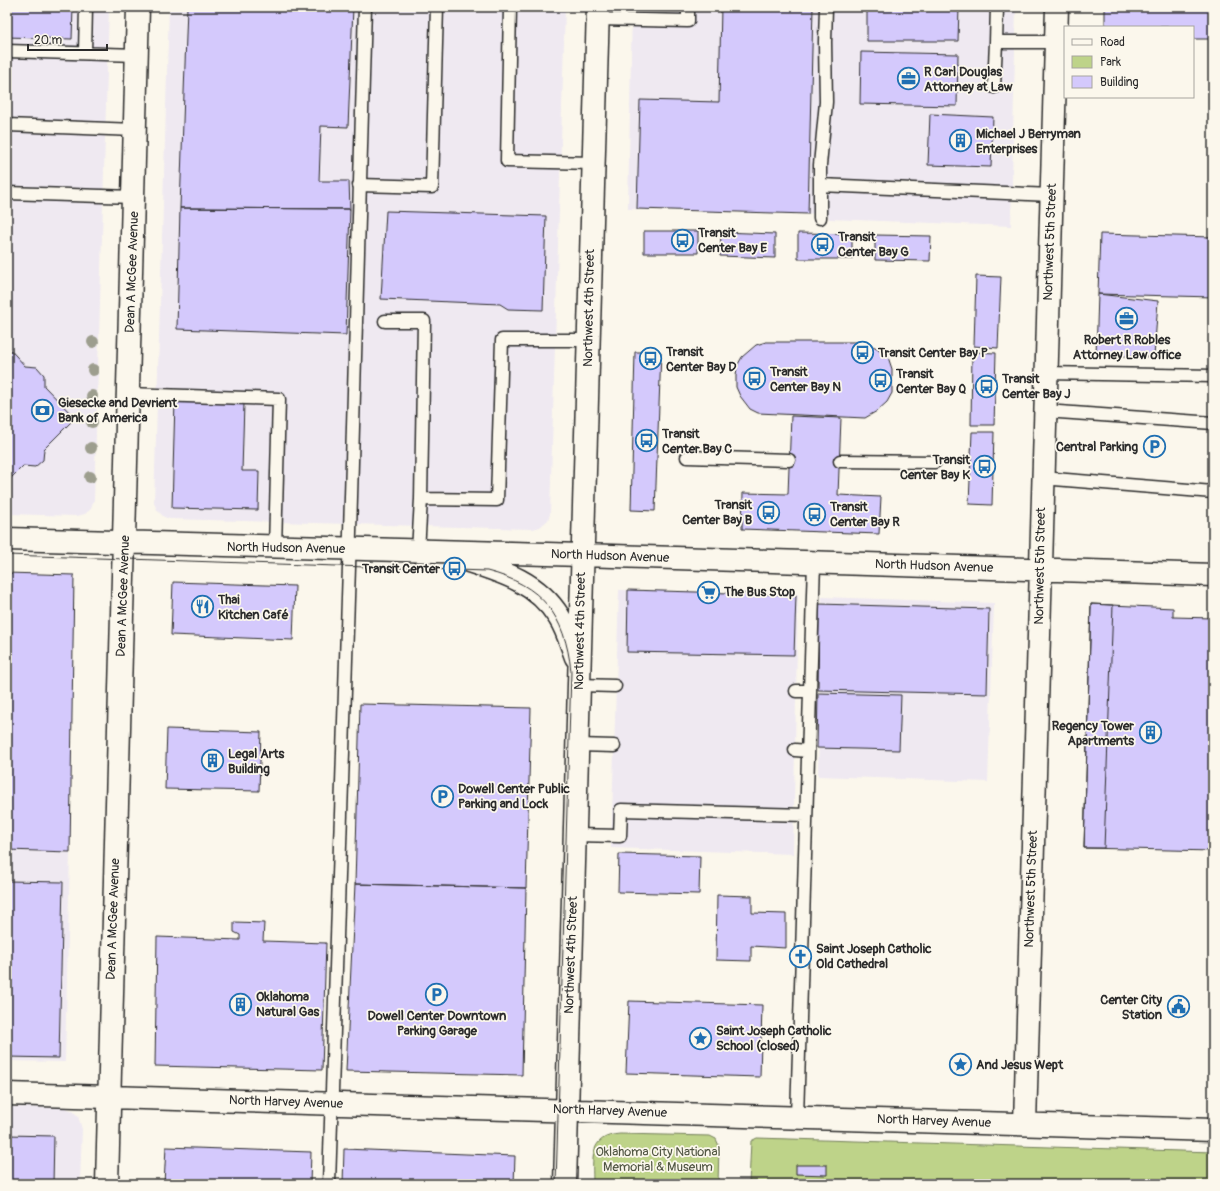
<svg xmlns="http://www.w3.org/2000/svg" width="1220" height="1191" font-family="Pangolin,sans-serif">
<style>
.built{fill:#efe9f1}
.green{fill:#bed389;stroke:#747f5a}
.building{fill:#d4c9fc;stroke:#2b2b2b}
.lines{fill:none;stroke-linecap:round;stroke-linejoin:round}
.lane-casing{stroke:#2b2b2b;stroke-width:15}
.secondary-casing{stroke:#2b2b2b;stroke-width:25}
.lane{stroke:#fbf7ec;stroke-width:12}
.secondary{stroke:#fbf7ec;stroke-width:22}
.tram{stroke:#2b2b2b;stroke-width:1}
.tree{fill:#9d9e8e}
.labels{text-anchor:middle;dominant-baseline:central;stroke-width:3.5;stroke-linejoin:round;paint-order:stroke}
.poi-label{font-size:13px;font-weight:bold;fill:#2b2b2b;stroke:#fbf7ec;text-anchor:start}
.street-label{font-size:13px;fill:#2b2b2b;stroke:#fbf7ec}
.park-label{font-size:13px;fill:#505542;stroke:#fbf7ec}
</style>
<rect width="100%" height="100%" fill="#fbf7ec"/>
<filter id="ink" filterUnits="userSpaceOnUse"><feTurbulence type="fractalNoise" baseFrequency=".025" numOctaves="2"/><feDisplacementMap in="SourceGraphic" scale="8" xChannelSelector="R" yChannelSelector="G"/><feConvolveMatrix kernelMatrix="1 2 1 2 8 2 1 2 1" color-interpolation-filters="sRGB"/></filter>
<g filter="url(#ink)">
<path class="built" d="M7 7H109L94 500 91 509 85 514 77 516 7 514Z
M169 7H565L550 514 548 520 540 527 533 529 170 519 164 517 157 510 154 503Z
M632 7H1016L1011 226 829 219 828 214 628 209Z
M619 590 798 594 793 854 611 848Z
M822 597 994 603 988 782 818 776Z
M7 850 70 852 65 1062 7 1061Z
M7 1107 65 1108 73 1111 78 1116 82 1129 80 1184H7Z"/>
<path class="green" d="M620 1134 710 1136 716 1139 719 1146 718 1184H593C593 1159 588 1136 620 1134Z
M757 1138 1213 1152V1184H749L751 1141Z"/>
<path class="building" d="M7 7H73L72 39 7 37Z
M187 7H353L348 127 321 126 319 181H349L350 209 180 208Z
M721 7H813L808 214 637 209 640 100 719 102Z
M867 7H959L958 41H867Z
M1105 7H1213V39H1193V27H1105Z
M861 52 958 54 957 106 860 104Z
M930 114 993 117 991 167 928 165Z
M180 208 350 209 346 335 177 329Z
M386 211 546 216 543 310 508 309 500 304 381 299Z
M644 231H698V253H644Z
M721 232 775 234V258L720 256Z
M798 233 852 234V259H798Z
M1100 234 1213 237V297L1098 294Z
M875 235 931 236 930 261 875 260Z
M976 276 1001 277 998 348 974 346Z
M1098 294 1158 301 1154 357 1096 355Z
M766 342H864L877 348 888 357 892 369V393L887 402 877 411 865 418 758 413 750 409 740 396 736 387V376L737 366 742 357 756 345Z
M7 346 25 366 37 367 44 375V386L75 418 44 449 43 460 35 467 23 466 7 482Z
M635 352H661L655 511 631 510Z
M972 352 996 353 994 425H971Z
M175 401 244 403 242 471H259L258 510 172 508Z
M791 416 841 418 838 495 881 497 879 534 742 529 743 493 788 494Z
M972 432H994L992 505 969 504Z
M7 573 74 575 70 852 7 850Z
M173 582 295 586 293 640 171 635Z
M628 590 796 595 794 655 627 652Z
M819 604 989 609 987 694 818 690Z
M1091 604 1173 608V617L1213 618V851L1084 848Z
M1091 604 1113 605 1104 848H1084Z
M818 693 901 695 899 750 817 748Z
M360 704 531 708 526 888 355 884Z
M167 729 261 732 259 791 165 789Z
M619 854 700 856 699 894 618 892Z
M7 881 63 882 59 1058 7 1057Z
M355 884 526 888 522 1075 346 1071Z
M717 895 752 896V913L786 914V948L751 946V961L716 960Z
M234 922 264 923 263 941 326 943 322 1070 155 1066 157 937 240 940V935L234 932Z
M629 1001 762 1005 760 1077 626 1073Z
M7 1135 54 1136 53 1184H7Z
M166 1147 311 1152 310 1184H164Z
M344 1149 515 1156 514 1184H343Z
M796 1165H827V1175L796 1174Z"/>
<g class="lines">
<defs>
<path id="lane" d="M510 7 507 161 593 163
M997 7 996 42H1056
M597 19 688 21V7
M7 51 137 55
M85 53 86 7
M994 87 996 42
M7 125 135 130
M359 185 432 187 437 7
M820 185 1051 195
M7 193 134 197
M820 218V165L826 102 825 42 826 7
M385 321H424L421 499 497 500 502 340H588
M1046 373 1213 376
M128 394 279 399 275 548
M1045 411 1213 423
M687 457 789 460
M840 461 935 462
M1042 478 1213 492
M418 551 421 499
M579 685 615 686
M796 691H810
M578 745 614 746
M795 750 808 751
M575 835 620 836 621 810 806 815
M797 1117 814 562
M329 1184 349 567 365 7"/>
<path id="secondary" d="M7 539 582 555 1213 575
M462 559C500 571 537 581 559 617 567 629 571 644 576 657
M7 1094 1213 1130
M1025 1124 1057 7
M107 1184 138 7
M565 1184 598 7"/>
</defs>
<use href="#lane" class="lane-casing"/>
<use href="#secondary" class="secondary-casing"/>
<use href="#lane" class="lane"/>
<use href="#secondary" class="secondary"/>
<path class="tram" d="M7 555 487 571C542 585 565 615 571 671L556 1184"/>
</g>
<g class="tree">
<circle cx="93" cy="342" r="6"/>
<circle cx="93" cy="370" r="6"/>
<circle cx="92" cy="396" r="6"/>
<circle cx="92" cy="422" r="6"/>
<circle cx="91" cy="448" r="6"/>
<circle cx="90" cy="477" r="6"/>
</g>
</g>
<defs>
<symbol id="office-ring" viewBox="-11 -11 22 22"><circle r="9.5" fill="#fbf7ec" stroke="#1f6fb2" stroke-width="1.5"/><path d="M-6-3h4V-5.5h4V-3h4V5H-6ZM-1-4.5V-3h2v-1.5ZM-6 0V1H6V0Z" fill="#1f6fb2"/></symbol>
<symbol id="building-ring" viewBox="-11 -11 22 22"><circle r="9.5" fill="#fbf7ec" stroke="#1f6fb2" stroke-width="1.5"/><path d="M-4-6H4V6H1V3H-1V6H-4ZM-2.5-4.3h1.7v1.8h-1.7ZM.8-4.3h1.7v1.8H.8ZM-2.5-1h1.7V.8h-1.7ZM.8-1h1.7V.8H.8Z" fill="#1f6fb2"/></symbol>
<symbol id="bus-ring" viewBox="-11 -11 22 22"><circle r="9.5" fill="#fbf7ec" stroke="#1f6fb2" stroke-width="1.5"/><path d="M-5-6H5V4H4V6H2V4H-2V6H-4V4H-5ZM-3.5-4V0h7V-4ZM-3.5 1.2v1.5H-2V1.2ZM2 1.2v1.5H3.5V1.2Z" fill="#1f6fb2"/></symbol>
<symbol id="bank-ring" viewBox="-11 -11 22 22"><circle r="9.5" fill="#fbf7ec" stroke="#1f6fb2" stroke-width="1.5"/><path d="M-6-4H6V4H-6ZM0-2.3a2.3 2.3 0 1 0 0 4.6a2.3 2.3 0 1 0 0-4.6Z" fill="#1f6fb2"/></symbol>
<symbol id="parking-ring" viewBox="-11 -11 22 22"><circle r="9.5" fill="#fbf7ec" stroke="#1f6fb2" stroke-width="1.5"/><path d="M-3.5-5.5H1a3.5 3.5 0 0 1 0 7H-1V5.5H-3.5ZM-1-3.4V-.6H.8a1.4 1.4 0 0 0 0-2.8Z" fill="#1f6fb2"/></symbol>
<symbol id="supermarket-ring" viewBox="-11 -11 22 22"><circle r="9.5" fill="#fbf7ec" stroke="#1f6fb2" stroke-width="1.5"/><path d="M-6-5.5h2.5l.6 2H6L4.5 2H-2.5L-4.4-4H-6ZM-1.5 3.2a1.3 1.3 0 1 0 .1 0ZM3 3.2a1.3 1.3 0 1 0 .1 0Z" fill="#1f6fb2"/></symbol>
<symbol id="restaurant-ring" viewBox="-11 -11 22 22"><circle r="9.5" fill="#fbf7ec" stroke="#1f6fb2" stroke-width="1.5"/><path d="M-5-6h1v4h1v-4h1v4h1v-4h1v5L-1.5 .5V6h-2V.5L-5-1ZM5-6V6H3V1.5H1.5Q1.5-4 5-6Z" fill="#1f6fb2"/></symbol>
<symbol id="church-ring" viewBox="-11 -11 22 22"><circle r="9.5" fill="#fbf7ec" stroke="#1f6fb2" stroke-width="1.5"/><path d="M-1.2-6h2.4v3.5h3.3v2.4h-3.3V6h-2.4V-.1h-3.3v-2.4h3.3Z" fill="#1f6fb2"/></symbol>
<symbol id="civic-ring" viewBox="-11 -11 22 22"><circle r="9.5" fill="#fbf7ec" stroke="#1f6fb2" stroke-width="1.5"/><path d="M-.6-6.5H3V-4.5H.6V-3L4-1V1h2V6H-6V1h2V-1L-.6-3ZM-1.2 2.5V6h2.4V2.5Z" fill="#1f6fb2"/></symbol>
<symbol id="sight-ring" viewBox="-11 -11 22 22"><circle r="9.5" fill="#fbf7ec" stroke="#1f6fb2" stroke-width="1.5"/><path d="M0-6L1.8-2.2L6-1.7L2.9 1.2L3.7 5.4L0 3.3L-3.7 5.4L-2.9 1.2L-6-1.7L-1.8-2.2Z" fill="#1f6fb2"/></symbol>
</defs>
<g fill-rule="evenodd">
<use href="#office-ring" x="896" y="66" width="25" height="25"/>
<use href="#building-ring" x="948" y="128" width="25" height="25"/>
<use href="#bus-ring" x="670" y="228" width="25" height="25"/>
<use href="#bus-ring" x="810" y="232" width="25" height="25"/>
<use href="#office-ring" x="1114" y="306" width="25" height="25"/>
<use href="#bus-ring" x="850" y="340" width="25" height="25"/>
<use href="#bus-ring" x="638" y="346" width="25" height="25"/>
<use href="#bus-ring" x="742" y="366" width="25" height="25"/>
<use href="#bus-ring" x="868" y="368" width="25" height="25"/>
<use href="#bus-ring" x="974" y="374" width="25" height="25"/>
<use href="#bank-ring" x="30" y="398" width="25" height="25"/>
<use href="#bus-ring" x="634" y="428" width="25" height="25"/>
<use href="#parking-ring" x="1142" y="434" width="25" height="25"/>
<use href="#bus-ring" x="972" y="454" width="25" height="25"/>
<use href="#bus-ring" x="756" y="500" width="25" height="25"/>
<use href="#bus-ring" x="802" y="502" width="25" height="25"/>
<use href="#bus-ring" x="442" y="556" width="25" height="25"/>
<use href="#supermarket-ring" x="696" y="580" width="25" height="25"/>
<use href="#restaurant-ring" x="190" y="594" width="25" height="25"/>
<use href="#building-ring" x="1138" y="720" width="25" height="25"/>
<use href="#building-ring" x="200" y="748" width="25" height="25"/>
<use href="#parking-ring" x="430" y="784" width="25" height="25"/>
<use href="#church-ring" x="788" y="944" width="25" height="25"/>
<use href="#parking-ring" x="424" y="982" width="25" height="25"/>
<use href="#building-ring" x="228" y="992" width="25" height="25"/>
<use href="#civic-ring" x="1166" y="994" width="25" height="25"/>
<use href="#sight-ring" x="688" y="1026" width="25" height="25"/>
<use href="#sight-ring" x="948" y="1052" width="25" height="25"/>
</g>
<g class="labels">
<g class="poi-label">
<text x="924" y="72">R Carl Douglas<tspan x="924" dy="15">Attorney at Law</tspan></text>
<text x="976" y="134">Michael J Berryman<tspan x="976" dy="15">Enterprises</tspan></text>
<text x="698" y="233">Transit<tspan x="698" dy="15">Center Bay E</tspan></text>
<text x="838" y="237">Transit<tspan x="838" dy="15">Center Bay G</tspan></text>
<text x="1127" y="340" text-anchor="middle">Robert R Robles<tspan x="1127" dy="15">Attorney Law office</tspan></text>
<text x="666" y="352">Transit<tspan x="666" dy="15">Center Bay D</tspan></text>
<text x="878" y="353">Transit Center Bay P</text>
<text x="770" y="372">Transit<tspan x="770" dy="15">Center Bay N</tspan></text>
<text x="896" y="374">Transit<tspan x="896" dy="15">Center Bay Q</tspan></text>
<text x="1002" y="379">Transit<tspan x="1002" dy="15">Center Bay J</tspan></text>
<text x="58" y="403">Giesecke and Devrient<tspan x="58" dy="15">Bank of America</tspan></text>
<text x="662" y="434">Transit<tspan x="662" dy="15">Center Bay C</tspan></text>
<text x="1138" y="447" text-anchor="end">Central Parking</text>
<text x="970" y="460" text-anchor="end">Transit<tspan x="970" dy="15">Center Bay K</tspan></text>
<text x="752" y="505" text-anchor="end">Transit<tspan x="752" dy="15">Center Bay B</tspan></text>
<text x="830" y="507">Transit<tspan x="830" dy="15">Center Bay R</tspan></text>
<text x="440" y="569" text-anchor="end">Transit Center</text>
<text x="724" y="592">The Bus Stop</text>
<text x="218" y="600">Thai<tspan x="218" dy="15">Kitchen Café</tspan></text>
<text x="1134" y="726" text-anchor="end">Regency Tower<tspan x="1134" dy="15">Apartments</tspan></text>
<text x="228" y="754">Legal Arts<tspan x="228" dy="15">Building</tspan></text>
<text x="458" y="789">Dowell Center Public<tspan x="458" dy="15">Parking and Lock</tspan></text>
<text x="816" y="949">Saint Joseph Catholic<tspan x="816" dy="15">Old Cathedral</tspan></text>
<text x="256" y="997">Oklahoma<tspan x="256" dy="15">Natural Gas</tspan></text>
<text x="1162" y="1000" text-anchor="end">Center City<tspan x="1162" dy="15">Station</tspan></text>
<text x="437" y="1016" text-anchor="middle">Dowell Center Downtown<tspan x="437" dy="15">Parking Garage</tspan></text>
<text x="716" y="1031">Saint Joseph Catholic<tspan x="716" dy="15">School (closed)</tspan></text>
<text x="976" y="1065">And Jesus Wept</text>
</g>
<g class="street-label">
<text transform="translate(1050 242) rotate(-88)">Northwest 5th Street</text>
<text transform="translate(132 272) rotate(-88)">Dean A McGee Avenue</text>
<text transform="translate(589 308) rotate(-89)">Northwest 4th Street</text>
<text transform="translate(286 548) rotate(1)">North Hudson Avenue</text>
<text transform="translate(610 556) rotate(2)">North Hudson Avenue</text>
<text transform="translate(934 566) rotate(2)">North Hudson Avenue</text>
<text transform="translate(1040 566) rotate(-89)">Northwest 5th Street</text>
<text transform="translate(123 596) rotate(-88)">Dean A McGee Avenue</text>
<text transform="translate(580 631) rotate(-89)">Northwest 4th Street</text>
<text transform="translate(1031 889) rotate(-88)">Northwest 5th Street</text>
<text transform="translate(113 919) rotate(-88)">Dean A McGee Avenue</text>
<text transform="translate(571 955) rotate(-88)">Northwest 4th Street</text>
<text transform="translate(286 1102) rotate(2)">North Harvey Avenue</text>
<text transform="translate(610 1111) rotate(2)">North Harvey Avenue</text>
<text transform="translate(934 1121) rotate(2)">North Harvey Avenue</text>
</g>
<g class="park-label">
<text x="658" y="1152">Oklahoma City National<tspan x="658" dy="15">Memorial &amp; Museum</tspan></text>
</g>
</g>
<rect width="1220" height="1191" fill="none" stroke="#fbf7ec" stroke-width="24"/>
<rect x="12" y="12" width="1196" height="1167" fill="none" stroke="#2b2b2b" stroke-width="1.5" filter="url(#ink)"/>
<rect x="1064" y="26" width="130" height="72" fill="#fbf7ec" stroke="#a8a59f"/>
<rect x="1072" y="39" width="20" height="6" fill="#fbf7ec" stroke="#a8a59f"/>
<text x="1100" y="46" font-size="12" fill="#2b2b2b">Road</text>
<rect x="1072" y="56" width="20" height="12" fill="#bed389" stroke="#a8a59f"/>
<text x="1100" y="66" font-size="12" fill="#2b2b2b">Park</text>
<rect x="1072" y="76" width="20" height="12" fill="#d4c9fc" stroke="#a8a59f"/>
<text x="1100" y="86" font-size="12" fill="#2b2b2b">Building</text>
<path d="M28 44v6h79v-6" fill="none" stroke="#2b2b2b" stroke-width="2"/>
<text x="34" y="44" font-size="12" fill="#2b2b2b" stroke="#fbf7ec" stroke-width="3" paint-order="stroke">20 m</text>
</svg>
